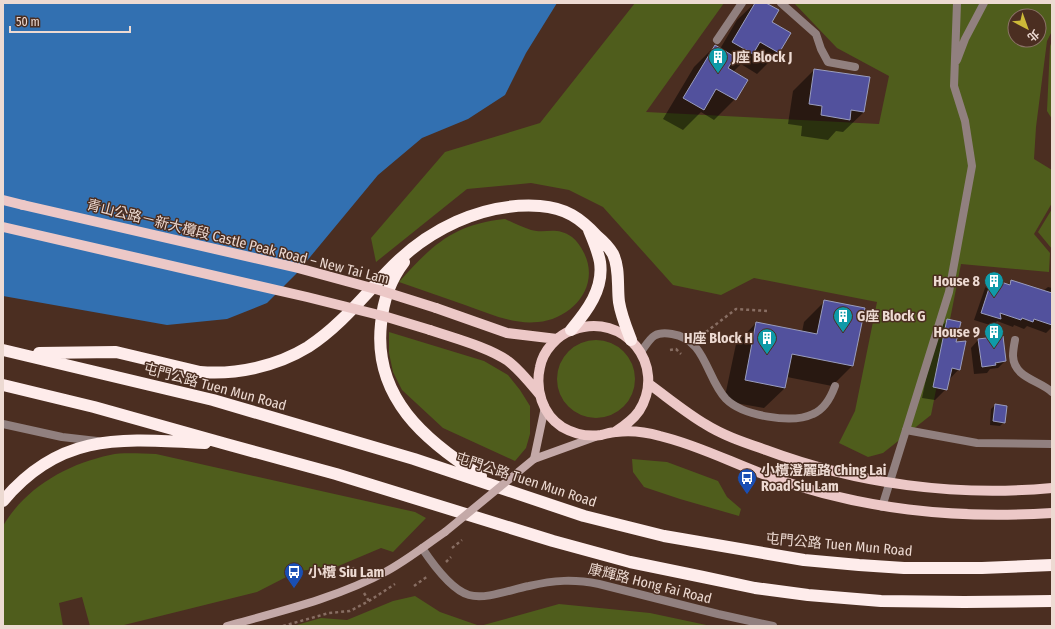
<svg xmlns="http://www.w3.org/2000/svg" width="1055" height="629" font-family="'Fira Sans Condensed','Noto Sans TC',sans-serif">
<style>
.green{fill:#4f5d1c;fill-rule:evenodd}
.water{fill:#3270b1}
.shadow{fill:#0007}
.building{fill:#52519d;stroke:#9a9dbe}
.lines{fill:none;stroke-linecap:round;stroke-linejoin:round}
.path{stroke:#886e63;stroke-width:2.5;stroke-dasharray:3 3;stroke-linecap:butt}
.service{stroke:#91807f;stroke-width:8}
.minor{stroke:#91807f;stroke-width:8}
.secondary{stroke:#c4a9a8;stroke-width:8}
.primary{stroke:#ecc8c7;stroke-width:10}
.motorway{stroke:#feeceb;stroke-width:12}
.secondary-bridge{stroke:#c4a9a8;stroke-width:8}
.primary-bridge{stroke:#ecc8c7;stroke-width:10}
.labels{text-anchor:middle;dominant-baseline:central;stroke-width:3;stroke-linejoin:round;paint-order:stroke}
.poi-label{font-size:14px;font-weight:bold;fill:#eddad2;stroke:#4b2e21;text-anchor:start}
.street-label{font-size:14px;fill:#eddad2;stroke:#4b2e21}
</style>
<rect width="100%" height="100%" fill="#4b2e21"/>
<path class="green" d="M635 3H724L646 112 879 124 889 76 837 48 794 3H1052V31L1047 41 1036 127 1034 159 1052 170V203L1034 234 1050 253 1049 272 961 264 931 415 883 453 868 457 839 443 855 411 877 302 754 278 721 295 673 285 603 207 569 190 531 183 467 189 376 262 371 238 445 152 540 123ZM1015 16H1039V40H1015Z
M1052 41V119L1047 111 1050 46Z
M1052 209V249L1038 232Z
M505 219C514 223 522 227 531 230 546 234 556 226 572 237 577 241 581 247 584 253 601 287 571 319 538 322 513 325 488 313 465 305 443 297 421 290 399 282 432 245 454 224 505 219Z
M389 332 484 361 508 375 520 390 530 406V434L526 448 515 461 443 428 402 390 393 372 389 353Z
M557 379a39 39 0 1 1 78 0a39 39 0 1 1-78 0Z
M156 454 415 512 426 518 393 552 381 548 336 567 298 571 257 592 120 626H90L82 597 59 603 63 626H3V526C25 488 67 464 110 455 124 452 141 454 156 454Z
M632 459 667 462 718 481 727 497 741 509 739 516 680 499 644 487 633 472Z
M415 596 440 612 480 626 559 604 650 613 711 626H293L321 618 347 620 393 601Z"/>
<path class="water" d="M3 3H557L526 53 505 95 468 119 422 138 378 175 296 274 267 303 227 319 167 325 3 296Z"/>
<path class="shadow" d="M755 3H764L770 22 789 33 778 53 757 74 741 64 733 72 746 80 735 99 714 120 701 112 683 130 663 119 694 67 715 46 720 49 737 20Z
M814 70 864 112 843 132 836 131 828 140 801 136 802 126 788 124 793 91Z
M992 280 1007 285 1012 281 1043 291 1048 287 1052 288V327L1046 333 1027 326 1024 329 1014 325 1013 327 997 321 993 326 974 320 985 288Z
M825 301 853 365 832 386 787 377 785 388 764 408 724 401 736 344 756 323 802 332 804 322Z
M948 320 955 343 959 369 948 381 946 389 935 400 922 398 936 331Z
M978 340 1005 361 998 368 990 369 987 373 974 374 971 348Z
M995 405 1004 422 1000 426 990 425 991 409Z"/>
<path class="building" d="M755 3H766L779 10 772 22 791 33 779 53 760 42 753 54 732 42Z
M715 45 735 57 728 68 748 80 736 100 716 89 704 110 683 98Z
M814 69 870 77 864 112 851 110 850 120 821 115 822 106 809 104Z
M992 279 1010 285 1011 280 1052 293V325L1034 319 1033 322 1022 318 1021 320 1000 313 1001 319 981 313Z
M824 300 865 308 853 366 792 354 785 388 745 380 756 322 817 334Z
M947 319 961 322 956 342 966 341 960 370 952 368 947 390 933 387Z
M1003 336 1006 361 995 363 996 365 982 367 978 339Z
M995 404 1007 406 1005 423 993 421Z"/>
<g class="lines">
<path class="path" d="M706 332 736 309 767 311
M670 350 676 349 681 354
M452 548 462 540
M446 562 451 557
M353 567 355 574
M414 586 428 576
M364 593 369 601
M283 626 329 613 350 611 369 601 395 584"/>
<path class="service" d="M781 3 816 34 821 49 828 62 855 67
M717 40 742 3
M957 60 965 39 984 3
M1015 340C1014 345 1013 351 1013 356 1014 378 1039 380 1052 392
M641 352C651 338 653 331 672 334 706 339 706 378 726 399 743 416 792 424 813 414 825 409 831 397 835 386
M3 424 62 437 97 441
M906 430 949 292 972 166 965 121 954 86 957 3"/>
<path class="minor" d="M882 507 906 430 977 443 1052 444
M422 548C432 563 451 590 469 595 486 600 512 589 529 586 554 580 574 579 599 584L718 614 773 626"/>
<path class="secondary" d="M534 459 595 437
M534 459 545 407
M227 626C281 611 337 598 387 571 407 560 426 545 445 532"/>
<path class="primary" d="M3 200 23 205
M436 308 507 333 557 339
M430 330C453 338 488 347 508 361 520 370 530 383 540 395
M649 384C667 397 685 412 705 424 724 436 746 443 766 450 857 484 956 497 1052 488
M615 432C624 426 633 420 639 411 668 365 624 311 573 330 557 335 543 351 540 367 535 389 542 414 562 427 574 434 587 437 601 435 606 434 611 432 616 432 631 430 646 432 660 436 698 445 732 463 768 476 863 510 953 519 1052 513"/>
<path class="motorway" d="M404 262C390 280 383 302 381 324 373 397 425 441 481 476
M571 330C587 311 604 289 600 262 598 251 593 240 589 230
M3 350 213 400 414 459 584 516 664 536 804 560 859 565 904 568H982L1052 565
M39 353 116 352 200 372C237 375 277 366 308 347 339 327 362 298 387 272 426 230 482 202 540 206 566 208 580 218 597 236 603 241 609 247 613 254 620 269 617 286 619 302 621 315 626 327 631 340
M3 385 94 407 226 444 336 474 553 541 630 562 703 577 755 588 808 595 881 601 964 602 1052 601
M3 501C61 431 123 439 205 443"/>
<path class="secondary-bridge" d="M445 532 534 459"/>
<path class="primary-bridge" d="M23 205 298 268 379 290 436 308
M3 227 307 297 387 317 430 330"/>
</g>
<defs>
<symbol id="building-pin" viewBox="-11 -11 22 30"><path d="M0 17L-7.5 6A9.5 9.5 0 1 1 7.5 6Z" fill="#0f9aa8" stroke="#4b2e21"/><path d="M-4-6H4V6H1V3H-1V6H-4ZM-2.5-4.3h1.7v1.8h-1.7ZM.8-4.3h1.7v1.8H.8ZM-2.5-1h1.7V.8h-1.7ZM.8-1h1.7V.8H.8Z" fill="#fff"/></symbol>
<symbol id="bus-pin" viewBox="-11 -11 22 30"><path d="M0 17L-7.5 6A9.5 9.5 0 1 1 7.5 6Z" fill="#1a4fb4" stroke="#4b2e21"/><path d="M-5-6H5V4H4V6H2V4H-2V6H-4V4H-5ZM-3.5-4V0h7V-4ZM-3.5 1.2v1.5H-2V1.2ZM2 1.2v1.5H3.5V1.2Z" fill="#fff"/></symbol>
</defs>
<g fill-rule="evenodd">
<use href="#building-pin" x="707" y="46" width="22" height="30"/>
<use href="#building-pin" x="983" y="270" width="22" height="30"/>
<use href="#building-pin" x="832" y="305" width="22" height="30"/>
<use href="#building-pin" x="983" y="321" width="22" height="30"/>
<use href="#building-pin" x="756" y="327" width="22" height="30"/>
<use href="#bus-pin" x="736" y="467" width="22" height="30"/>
<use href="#bus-pin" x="283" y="561" width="22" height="30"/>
</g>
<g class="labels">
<g class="poi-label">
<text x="732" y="57">J座 Block J</text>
<text x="980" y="281" text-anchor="end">House 8</text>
<text x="857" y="316">G座 Block G</text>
<text x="980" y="332" text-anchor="end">House 9</text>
<text x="753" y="338" text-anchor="end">H座 Block H</text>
<text x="761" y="470">小欖澄麗路 Ching Lai<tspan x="761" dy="16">Road Siu Lam</tspan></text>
<text x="308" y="572">小欖 Siu Lam</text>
</g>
<g class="street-label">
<text transform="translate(238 242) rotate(14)">青山公路－新大欖段 Castle Peak Road – New Tai Lam</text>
<text transform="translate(215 387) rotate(15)">屯門公路 Tuen Mun Road</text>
<text transform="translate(526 480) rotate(18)">屯門公路 Tuen Mun Road</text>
<text transform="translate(839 545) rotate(5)">屯門公路 Tuen Mun Road</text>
<text transform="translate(650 584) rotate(14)">康輝路 Hong Fai Road</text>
</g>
</g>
<rect width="1055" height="629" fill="none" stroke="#eddad2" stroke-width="8"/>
<g transform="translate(1027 28) rotate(139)"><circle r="19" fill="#4b2e21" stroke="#8c7368"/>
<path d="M0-3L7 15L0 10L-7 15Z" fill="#cdb938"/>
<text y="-6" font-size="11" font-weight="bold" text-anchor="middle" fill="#eddad2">北</text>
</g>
<path d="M10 26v6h120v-6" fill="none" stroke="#eddad2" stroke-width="2"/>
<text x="16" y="26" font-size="12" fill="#eddad2" stroke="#4b2e21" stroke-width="3" paint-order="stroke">50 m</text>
</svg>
